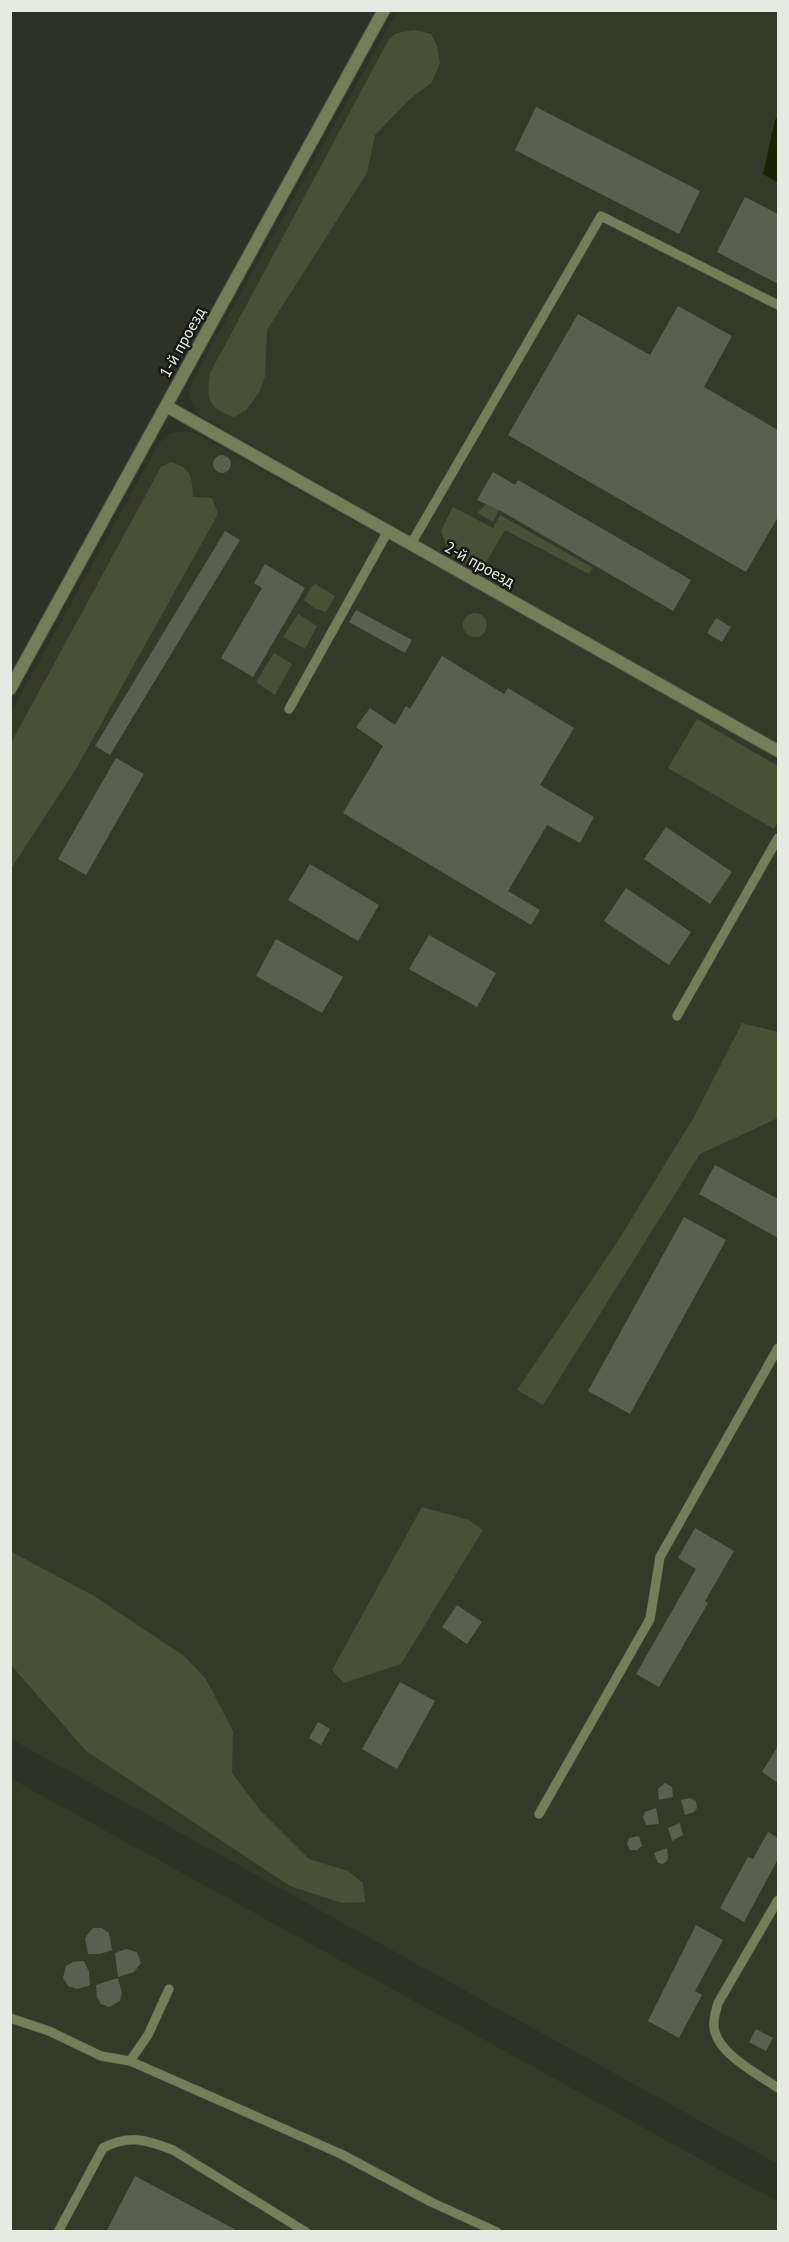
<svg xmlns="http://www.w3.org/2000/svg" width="789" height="2242" font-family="'PT Sans',sans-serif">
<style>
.built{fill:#343a28}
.green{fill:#485135}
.water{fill:#1b2402}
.building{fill:#5b5f52}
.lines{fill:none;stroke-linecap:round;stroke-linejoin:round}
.service-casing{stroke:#4c4f44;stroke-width:10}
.minor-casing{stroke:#4c4f44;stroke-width:14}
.service{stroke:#737f58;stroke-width:9}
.minor{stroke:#737f58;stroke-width:12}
.labels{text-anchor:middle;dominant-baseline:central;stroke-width:5;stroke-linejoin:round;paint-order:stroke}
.street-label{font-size:16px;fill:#e7eae3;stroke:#171914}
</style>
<rect width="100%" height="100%" fill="#2e3226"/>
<path class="built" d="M397 11H778V743L202 417 194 408 189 396 191 383Z
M185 431 195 433 619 668 778 760V2164L11 1739V712L159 443 170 433Z
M10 1778 778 2202V2231H11Z"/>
<path class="green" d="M415 30 431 34 437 46 440 63 432 82 410 99 375 135 367 173 267 330 265 376 259 393 246 410 234 417C208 408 206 399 210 373L389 39 397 33Z
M171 462C192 468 192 478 193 497L212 498 218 514 77 767 11 869V743L161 467Z
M511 487 493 522 478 513C483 504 501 494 511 487Z
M453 507 493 528 500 515 593 568 589 574 505 530 481 571 449 553 441 531Z
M315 584 335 596 326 612 314 608 304 600 311 587Z
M463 625a12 12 0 1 1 24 0a12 12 0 1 1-24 0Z
M298 614 317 626 305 649 283 637Z
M274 653 292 664 275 695 256 682Z
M697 719 778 766V821L774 829 668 768Z
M742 1023 778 1032V1118L700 1154 543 1405 517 1390 616 1244 694 1117Z
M422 1507 469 1520 483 1530 401 1664 344 1683 332 1670Z
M10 1551 94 1596 184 1656 206 1679 233 1731 232 1773 260 1810 309 1859 348 1871 363 1883 365 1902 342 1903 290 1886 86 1751 11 1665Z"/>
<path class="water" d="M778 116V183L763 174 775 120Z"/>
<path class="building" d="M536 107 700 191 679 234 515 150Z
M745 197 778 214V284L717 252Z
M678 306 732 336 704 387 778 430V517L746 572 508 435 578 314 650 355Z
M213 464a9 9 0 1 1 18 0a9 9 0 1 1-18 0Z
M493 472 515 485 518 480 691 580 673 611 501 511 477 500Z
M225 531 240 540 110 755 95 746Z
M265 564 305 588 253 677 221 658 262 588 254 583Z
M356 610 412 640 405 653 349 622Z
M716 618 731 627 722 642 707 633Z
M442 656 504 694 508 688 574 728 540 785 594 817 580 843 547 825 508 891 540 910 531 925 343 813 383 746 356 727 370 708 395 725 406 706 410 709Z
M116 758 144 774 86 875 58 859Z
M666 827 732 872 710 904 644 859Z
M310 864 379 905 358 941 288 900Z
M626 888 691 932 669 965 604 921Z
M429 935 496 973 477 1007 409 969Z
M276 939 343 977 322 1013 256 976Z
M715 1165 778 1199V1238L699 1194Z
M684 1217 726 1240 630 1414 588 1391Z
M695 1528 734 1551 705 1601 708 1603 659 1687 636 1674 696 1569 678 1558Z
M457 1605 482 1622 467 1644 442 1627Z
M400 1682 435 1701 397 1769 362 1749Z
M318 1722 330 1729 321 1745 309 1738Z
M778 1746V1783L762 1772Z
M665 1783 672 1787 673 1797 659 1800 658 1789Z
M690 1798 696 1801 697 1808 694 1812 685 1815 681 1800Z
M656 1808 659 1824 646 1825 643 1817 645 1812Z
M680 1823 683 1835 672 1841 668 1828Z
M768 1832 778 1838V1859L744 1922 720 1908 748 1857 753 1859Z
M639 1836 642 1846 637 1850H630L627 1844 629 1838Z
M667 1848 668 1858 666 1862 663 1864 658 1863 654 1853Z
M696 1925 723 1940 695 1991 702 1995 679 2038 648 2021Z
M93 1928H102L109 1933 112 1950 100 1954H88L85 1938Z
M126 1949 137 1952 141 1963 134 1972 118 1977 115 1953Z
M84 1961 89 1972 90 1985 77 1989 68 1986 63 1978 66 1966 73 1962Z
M118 1978 122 1993 120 2001 109 2007 101 2004 97 1997 96 1985Z
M756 2029 773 2038 766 2051 749 2042Z
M135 2176 240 2232H106Z"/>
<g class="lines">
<defs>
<path id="service" d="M411 544 601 216 778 305
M289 709 388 531
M677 1016 778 838
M539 1814 650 1619 660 1557 778 1348
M778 1900 718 2003C716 2011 713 2018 714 2027 716 2053 758 2074 778 2088
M10 2018 49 2031 101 2056 130 2061 148 2035 169 1989
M130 2061 341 2154 431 2202 497 2232
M58 2232 103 2148C129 2134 147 2140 173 2150L306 2232"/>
<path id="minor" d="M166 406 778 751
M10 689 384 10"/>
</defs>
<use href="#service" class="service-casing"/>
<use href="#minor" class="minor-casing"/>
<use href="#service" class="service"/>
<use href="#minor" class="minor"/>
</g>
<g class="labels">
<g class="street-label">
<text transform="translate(182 342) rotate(-61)">1-й проезд</text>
<text transform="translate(480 564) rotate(29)">2-й проезд</text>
</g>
</g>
<rect width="789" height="2242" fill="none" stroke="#e7eae3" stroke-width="24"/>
</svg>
